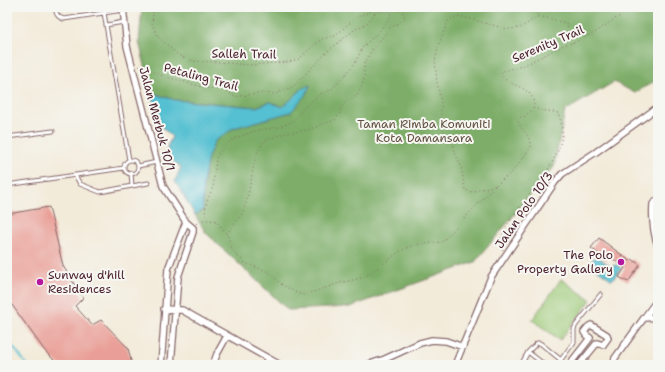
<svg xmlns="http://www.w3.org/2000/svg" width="665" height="372" font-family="'Shantell Sans',sans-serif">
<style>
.green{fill:#9cc977;stroke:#737451}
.forest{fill:#7dad68;stroke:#64664a}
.water{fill:#55c0d1;stroke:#50707e}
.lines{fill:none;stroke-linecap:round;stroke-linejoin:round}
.stream{stroke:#55c0d1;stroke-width:2}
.building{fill:#e99f97}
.lane-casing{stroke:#856668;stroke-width:5}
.street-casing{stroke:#856668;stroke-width:8}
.path{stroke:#856668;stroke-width:1;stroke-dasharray:1 3;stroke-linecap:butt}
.lane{stroke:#fff;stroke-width:3}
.street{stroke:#fff;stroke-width:5.5}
.poi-dot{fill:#b5179e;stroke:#f6f6f2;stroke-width:1.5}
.labels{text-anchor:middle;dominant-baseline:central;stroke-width:4;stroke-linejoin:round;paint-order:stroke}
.street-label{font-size:12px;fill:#4a1f2b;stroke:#f6f6f2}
.park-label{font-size:12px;fill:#635242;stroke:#f6f6f2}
.poi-label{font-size:12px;fill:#4a1f2b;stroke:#f6f6f2;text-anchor:end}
</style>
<rect width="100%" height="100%" fill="#f6f6f2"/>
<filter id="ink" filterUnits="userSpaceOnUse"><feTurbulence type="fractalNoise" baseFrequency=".025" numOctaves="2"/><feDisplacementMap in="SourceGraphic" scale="8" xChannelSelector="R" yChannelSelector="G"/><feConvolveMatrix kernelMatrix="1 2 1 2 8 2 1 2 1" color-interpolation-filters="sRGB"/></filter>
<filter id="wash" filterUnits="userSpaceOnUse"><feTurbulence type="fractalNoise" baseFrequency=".012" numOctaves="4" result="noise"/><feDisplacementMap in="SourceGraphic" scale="16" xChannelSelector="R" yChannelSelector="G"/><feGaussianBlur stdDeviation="0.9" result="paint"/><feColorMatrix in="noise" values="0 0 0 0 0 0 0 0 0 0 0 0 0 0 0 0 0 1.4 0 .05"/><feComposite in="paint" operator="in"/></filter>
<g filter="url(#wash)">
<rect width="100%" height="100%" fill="#f3ebda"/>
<path class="green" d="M561 279 591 300 560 340 532 320Z"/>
<path class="forest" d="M142 7H658V79L635 93 614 82 565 111 554 167 475 262 350 307 288 310 206 233 195 215 203 210C203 193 204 153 215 140 230 125 270 118 291 112L303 88 283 107 270 102 256 107 175 100 152 93 139 42Z"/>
<path class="water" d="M310 85 307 93 291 112 234 128 215 141 208 157 203 184V210L195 215 175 181 181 167 170 159 167 147 172 137 161 126 152 93 175 100 256 107 270 102 283 107 303 88Z
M596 255 611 267 614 265 619 266 621 269 612 280 590 264Z"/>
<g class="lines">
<path class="stream" d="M7 339 27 365"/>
</g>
<g id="blocks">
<path class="building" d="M49 207 63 266 83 298 75 306 92 325 101 320 128 348 132 365H59L45 351 7 298V214Z
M599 238 630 261 632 259 640 265 628 282 619 277 625 268 609 256 606 260 591 248Z"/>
</g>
</g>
<g filter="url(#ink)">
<use href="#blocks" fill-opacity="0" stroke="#856668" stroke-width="1"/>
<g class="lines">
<defs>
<path id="lane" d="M55 7C56 14 57 17 64 19L123 10
M104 13 129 160
M106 25 124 22
M7 137 53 131
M124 167a7 7 0 1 1 14 0a7 7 0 1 1-14 0Z
M138 166 157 162
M131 173 132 186
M75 175 80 184 100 192 148 183
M7 185 124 168
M528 352 545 365
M521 365 528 352 537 343H540L561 360
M557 365 574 342V329L576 325 601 294"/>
<path id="street" d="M123 7 127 46 163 186 186 222 193 228V232L178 277 171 365
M658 200 653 204C652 219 653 232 658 246
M164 309 182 310 280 365
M644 318 658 299
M161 365 168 269 186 222
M213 365 217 354 227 336
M367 365 385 359 420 343 432 340 446 341 463 347
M455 365 491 277 555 182 562 174 596 152 658 107
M569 365 590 338 586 335 584 332 588 327 591 325 607 335 608 338 603 345 597 343 579 365
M613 365 615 358 644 318 658 317"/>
</defs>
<use href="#lane" class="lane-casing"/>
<use href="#street" class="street-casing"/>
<path class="path" d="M154 7 152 23 157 36 178 55 193 61 218 62 249 65 288 62 299 59 314 45 322 39 335 36 353 20 359 16 370 12 375 7
M539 16 566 23 573 43
M139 66 163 76 206 88 223 89 235 97 261 93 275 94 294 86 329 50 354 30 367 23 375 13 385 10H390L391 16 382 28 363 47 355 63 345 75 331 90 320 94 304 108 292 122 279 127 257 130 234 139 223 147 216 158 213 187 207 201 205 211 207 219
M496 185 513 171 531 147 528 136 520 126 517 118 525 116 534 108C535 84 510 89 501 75L503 71 523 66 564 45 573 43 594 33 633 7
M196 224C202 218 209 220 216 221L227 234 232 250 245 263 269 272 281 284 297 293 304 295 340 283 365 277 399 252 413 245 442 242 496 185 472 192 465 190 461 166 456 155 451 137 443 130 441 119V101L437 83 435 61 439 44 448 21 454 17H463L507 29 520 28 539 16 529 7
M227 234 242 214 247 200 256 155 264 141 282 134 307 130 335 120 340 113 341 107 346 102 357 96 362 86 364 78V64L372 50 390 28 404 20V15L400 7
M503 250C501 246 500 239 502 235 505 226 512 218 517 211 533 189 556 165 562 137 563 130 561 120 558 113 550 111 542 111 534 108"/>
<use href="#lane" class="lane"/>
<use href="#street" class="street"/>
</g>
</g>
<g class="poi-dot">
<circle cx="621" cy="262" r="4"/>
<circle cx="40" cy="282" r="4"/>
</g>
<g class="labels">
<g class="street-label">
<text transform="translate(548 44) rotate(-23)">Serenity Trail</text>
<text transform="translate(244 54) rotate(1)">Salleh Trail</text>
<text transform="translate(201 77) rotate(15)">Petaling Trail</text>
<text transform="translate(157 119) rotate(75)">Jalan Merbuk 10/1</text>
<text transform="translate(524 210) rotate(-55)">Jalan Polo 10/3</text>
</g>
<g class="park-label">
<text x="424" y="124">Taman Rimba Komuniti<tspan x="424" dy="14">Kota Damansara</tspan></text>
</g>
<g class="poi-label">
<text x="613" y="255">The Polo<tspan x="613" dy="14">Property Gallery</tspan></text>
<text x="48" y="275" text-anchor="start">Sunway d'hill<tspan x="48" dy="14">Residences</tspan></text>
</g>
</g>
<rect width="665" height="372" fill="none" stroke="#f6f6f2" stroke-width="24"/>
</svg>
